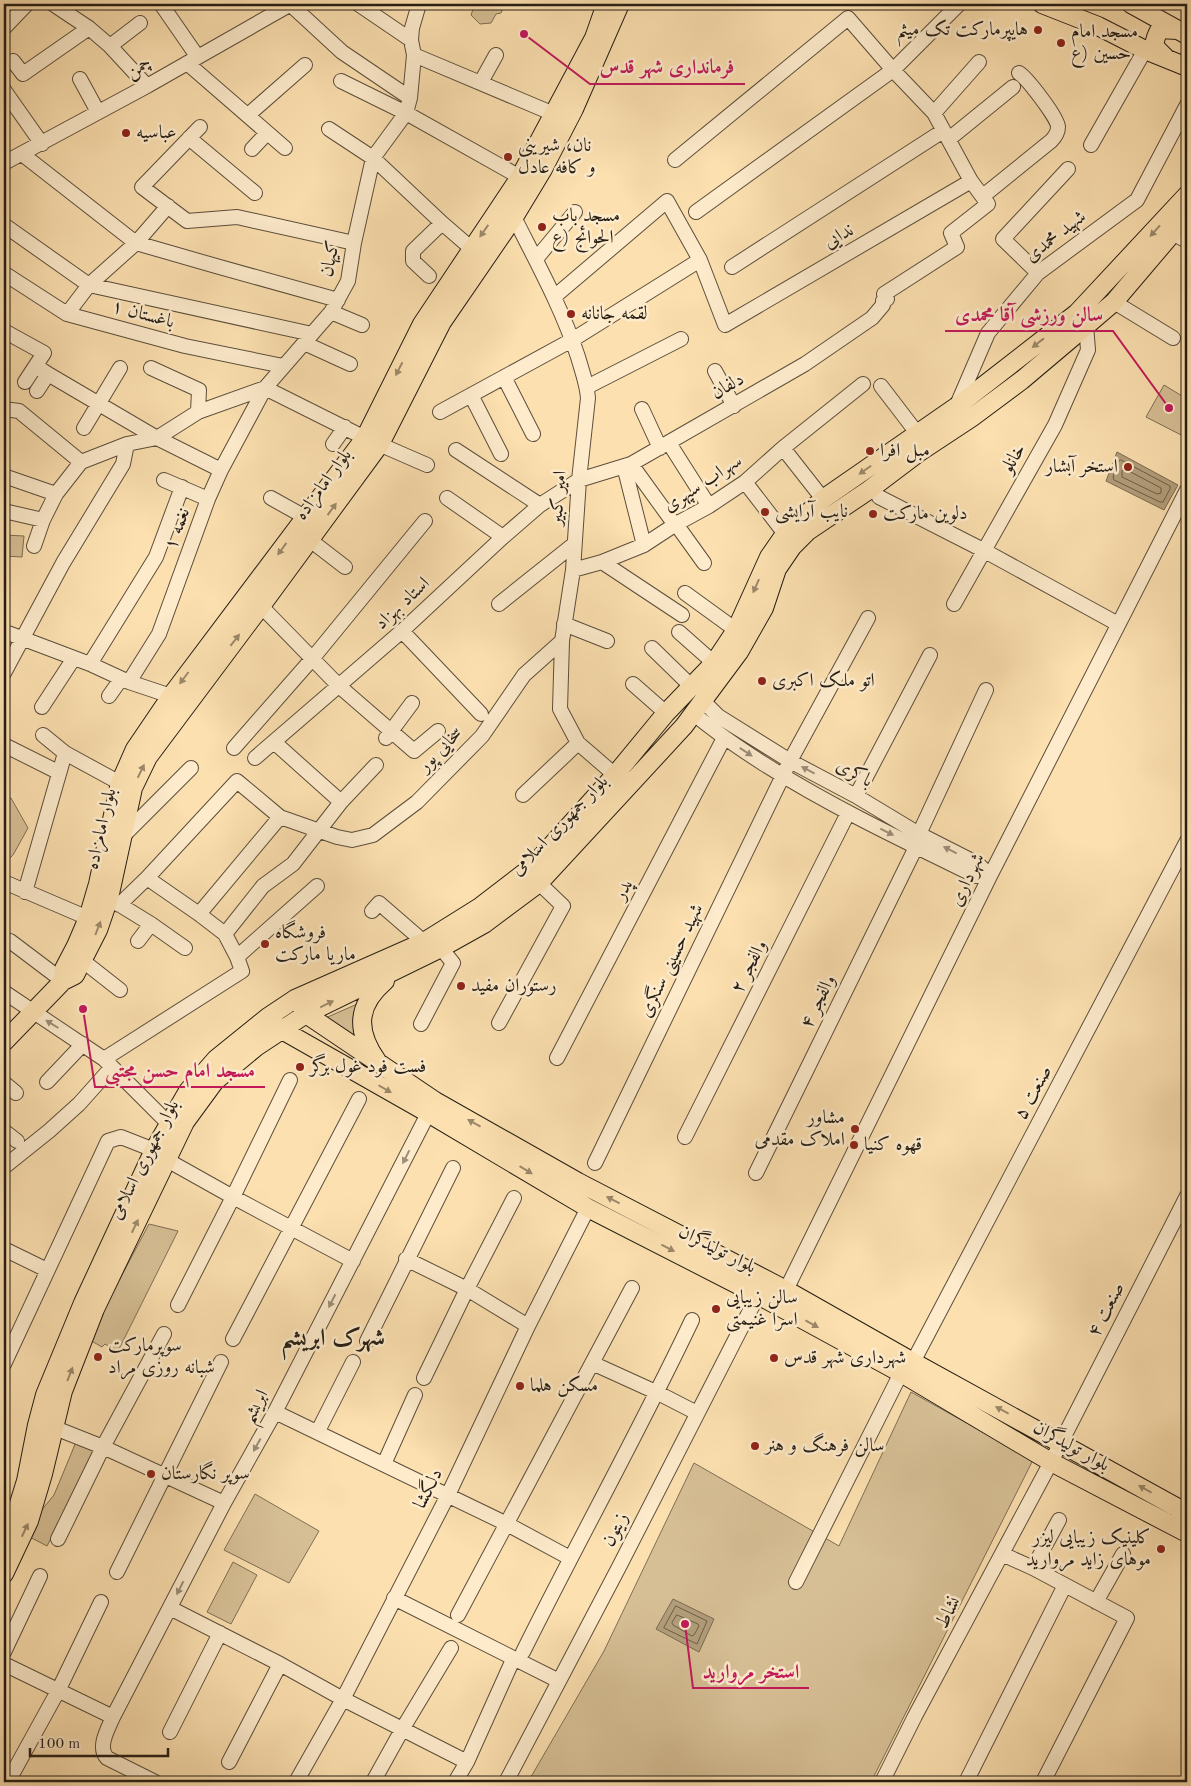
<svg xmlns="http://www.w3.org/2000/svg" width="1191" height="1786" font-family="'Old Standard TT',Amiri,serif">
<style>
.green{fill:#d7bf95;stroke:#7e6e54}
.water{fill:#b39e7b;stroke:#7a6a52}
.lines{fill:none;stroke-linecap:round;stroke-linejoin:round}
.shore{stroke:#6c5e48;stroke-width:1}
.minor-casing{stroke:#5b4e3b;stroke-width:16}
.major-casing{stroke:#251d14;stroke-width:20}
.minor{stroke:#fdebcc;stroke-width:14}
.major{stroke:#fce0b0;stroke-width:18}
.oneway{fill:#9b886a}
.oneway2{fill:#9c8e79}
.poi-dot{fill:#8f2418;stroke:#fdebcc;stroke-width:2}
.labels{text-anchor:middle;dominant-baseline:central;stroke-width:5;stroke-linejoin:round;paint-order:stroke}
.poi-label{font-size:19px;fill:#251d14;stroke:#fdebcc;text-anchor:start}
.street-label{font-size:19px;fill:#251d14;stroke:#fdebcc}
.district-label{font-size:24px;font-weight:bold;fill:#251d14;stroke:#fdebcc}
.leader{fill:none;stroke:#c2185b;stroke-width:2}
.callout-dot{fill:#c2185b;stroke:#fdebcc;stroke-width:2}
.callout-label{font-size:20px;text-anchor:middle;font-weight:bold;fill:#c2185b;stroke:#fdebcc;stroke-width:5;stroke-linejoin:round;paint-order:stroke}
</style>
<rect width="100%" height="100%" fill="#fce0b0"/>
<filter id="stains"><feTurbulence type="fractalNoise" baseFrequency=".004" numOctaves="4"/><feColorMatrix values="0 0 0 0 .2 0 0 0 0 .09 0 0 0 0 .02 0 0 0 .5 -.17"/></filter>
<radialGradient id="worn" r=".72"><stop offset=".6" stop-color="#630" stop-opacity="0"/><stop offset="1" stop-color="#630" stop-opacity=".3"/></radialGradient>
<path class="green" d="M475 4H501L500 5 503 8 501 13 496 14 491 23 480 24 471 15Z
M1164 385 1187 399V438L1146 417Z
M4 535 24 536 22 557 4 556Z
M11 798 28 828 13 855 4 864V799Z
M362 1002 355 1039 323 1019Z
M149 1224 178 1231 118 1351 105 1344 102 1347 88 1339Z
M911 1392 1033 1460 871 1782H528L604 1651 694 1463 839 1546Z
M76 1442 96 1451 47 1546 26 1535 36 1517 54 1495Z
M255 1494 319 1531 289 1583 224 1550Z
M233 1562 257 1575 231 1624 207 1612Z"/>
<path class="water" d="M1117 452 1178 485 1164 510 1106 481Z
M673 1599 714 1619 699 1652 656 1629Z"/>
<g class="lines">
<path class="shore" d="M1121 460 1170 486V489L1163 502H1160L1114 480 1113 477 1118 462Z
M1125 469 1161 488V493L1157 494 1122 477V471Z
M676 1606 707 1621 697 1644 664 1628Z
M677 1615 698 1624 699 1626 694 1635 692 1636 673 1625 672 1623Z"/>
<defs>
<path id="minor" d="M53 4 89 28 110 46 147 86
M161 4 197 56
M290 4 342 52 410 98
M358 4 411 40
M4 28 27 4
M110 46 140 23
M414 55 554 114
M13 61 23 74 89 28
M187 63 285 148
M80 79 98 112
M341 81 406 113 520 177
M481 82 496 55
M4 90 42 144
M934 113 979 62
M248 115 305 65
M200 127 142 187 187 221 237 217 354 243
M329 129 373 158 442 223 472 249
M189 138 255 193
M949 139 1013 87
M1091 145 1145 50
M252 149 267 133
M22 154 136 243 216 266 338 300
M4 163 147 86 291 4
M983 196 1051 141C1055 137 1058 133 1058 127 1058 118 1027 78 1019 73
M696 212 893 70 959 4
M507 213 514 217C537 263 562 308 578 357 582 371 587 384 588 398L579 480 573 570 562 641 560 709 578 743 615 775
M4 225 89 285 312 334
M1174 234 1187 241
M536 259 575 212
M732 267 943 131
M1038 273 1003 239 1068 169
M5 274 67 314 185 346 283 366
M429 276 413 261V251L442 223
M554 297 667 201 700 260 725 325 971 181
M1114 302 1173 338
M331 312 362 325
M67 314 89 285 136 243 168 206
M4 331 44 353 25 382
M304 343 350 364
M36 366 48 374 157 438 221 470
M151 368 199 390 198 412
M715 371 734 406
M504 377 533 434
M881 386 917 433
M587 387 681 339
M265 388 365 438 427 465
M37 391 48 374
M471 395 501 454
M957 405 988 333 1038 273 1137 200 1187 105
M4 409 19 411 81 462
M642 409 660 448
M440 412 572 340 700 260
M84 428 120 368
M669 443 709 506
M333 444 345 427
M783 448 823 499
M456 450 540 505
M631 464 670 518
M624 466 644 545
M4 476 56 494
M164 480 208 499
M745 482 785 534
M879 497 983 550 1118 624
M271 498 305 517
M447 498 503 537
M4 511 43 520
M676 524 704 563
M310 540 345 567
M34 546 43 520 56 494 81 462 127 444 157 438 198 412 265 388
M602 562 682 615
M573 570 602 562 644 545 676 524 709 506 745 482 783 448 863 384
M685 593 736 630
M255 600 339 686 414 751 438 731
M499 604 573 545
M954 604 1055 425 1088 350 1086 325
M564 624 607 641
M402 631 481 714
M679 632 714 663
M8 633 90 664 129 682 171 696
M652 648 691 686
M90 664 156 557 182 487
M4 673 63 563 123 464 127 444
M129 682 159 634 208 499 221 470 265 388 331 312 348 281 354 243 373 158 406 113 410 98 414 55 411 40 412 28 419 4
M633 684 666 713
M109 696 121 679
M702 700 718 716 790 761 856 796 919 834 978 864 990 876
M42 707 74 658
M693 713C715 732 739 748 764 764 832 807 904 841 976 876H990
M43 735 65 753 120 783
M386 738 412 703
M274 742 341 802
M4 745 58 772
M234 748 312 659 425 521
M255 758 402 631 503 537 540 505 579 480 631 464 805 364 872 318 883 305V301L887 299 884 294 957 247 951 233 988 204 971 181 934 113 893 70 848 18 675 160
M523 795 578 743
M856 796 930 655
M122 837 191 768
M4 882 88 918
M25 892 65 753
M112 900 151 924 185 948
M119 905 147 878 237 781 280 817 337 837 352 840 373 835 417 802 482 736 524 675 562 641
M372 911 379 903 424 942
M199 914 280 817
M225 934 263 886 293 864 341 802 376 765
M10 941 63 981
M138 941 151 924
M237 957 317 886
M83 961 120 990
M4 992 104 1059 168 1123
M499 1023 563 906 539 883
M421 1024 453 963 441 948
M557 1058 724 738
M104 1059 242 971 237 957 225 934 199 914 147 878
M47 1082 83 1044
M4 1083 16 1093
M4 1131 17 1141
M685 1137 848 813
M167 1160 233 1197 353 1261
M595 1163 790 761 868 618
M4 1167 49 1131 79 1104 112 1067
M756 1173 916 847 919 834 986 690
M4 1249 47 1270
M406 1259 467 1289 528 1326
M786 1290 990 876 1187 490
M178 1305 233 1197 290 1080
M233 1339 359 1099
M367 1341 453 1168
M913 1362 1187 841
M592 1363 658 1393 697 1413
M4 1364 108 1141 121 1137 154 1150
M424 1378 467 1289 514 1198
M275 1412 507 1524 570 1558
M55 1428 103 1447 224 1503
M318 1431 353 1362
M384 1464 415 1395
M58 1539 103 1447 164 1334
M1002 1554 1033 1568 1127 1618 1043 1782
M1033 1568 1059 1520
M117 1572 221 1362
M796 1582 901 1373
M394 1598 559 1681
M1096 1602 1123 1554
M170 1608 280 1664 343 1699 467 1762
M458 1615 632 1288
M4 1652 40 1576
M523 1652C578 1541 639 1432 692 1320
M4 1664 113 1717
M170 1732 220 1633
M229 1762 280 1664
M9 1780 58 1691 101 1602
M155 1782 107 1758C97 1747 108 1729 113 1717L224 1503 275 1412 432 1106
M296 1782 343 1699 448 1495 528 1326 588 1208
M373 1782 403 1728 451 1648
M455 1782 467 1762 511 1664
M506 1782 619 1567 758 1295
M882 1782 915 1716 1051 1462 1187 1196
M966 1782 1065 1585"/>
<path id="major" d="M1042 4 1098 26 1145 50 1187 67
M1131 4 1187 35
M1165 57 1154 46C1155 39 1156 35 1160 29L1177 30
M63 981 64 969 76 946 88 918 98 884 120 783 135 749 171 696 365 438 422 324 520 177 594 38 606 4
M302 1008 306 1014 435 1101 578 1182 786 1290 913 1362 1187 1513
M276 1024 282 1030 428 1113 588 1208 758 1295 901 1373 1051 1462 1187 1533
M4 1042 63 981 75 975 98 930 109 898 133 788 148 757 261 606 380 444 442 322 514 217 543 169 574 109 620 4
M377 1061C356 1031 356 1006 385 981
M4 1540 13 1523 26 1481 37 1425 45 1395 83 1303 154 1150 188 1091 216 1059 268 1017 295 999 424 942 480 907 532 867 615 775 666 713 714 663 736 630 769 557 785 534 823 499 956 407 1077 313 1187 195
M4 1574 29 1521 43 1474 63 1391 95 1309 185 1122 215 1081 256 1047 306 1014 441 948 484 924 539 883 684 726 739 652 764 608 777 569 792 547 808 531 869 490 918 453 971 418 1022 380 1080 331 1114 302 1187 216"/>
</defs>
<use href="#minor" class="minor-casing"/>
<use href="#major" class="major-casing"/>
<use href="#minor" class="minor"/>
<use href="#major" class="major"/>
</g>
<defs><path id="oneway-solid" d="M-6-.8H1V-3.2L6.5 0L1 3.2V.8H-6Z" transform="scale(1.25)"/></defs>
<g class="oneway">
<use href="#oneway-solid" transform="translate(484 231) rotate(125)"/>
<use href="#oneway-solid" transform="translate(1155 231) rotate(132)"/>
<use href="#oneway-solid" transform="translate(1038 343) rotate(142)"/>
<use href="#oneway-solid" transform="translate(399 369) rotate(117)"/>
<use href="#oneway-solid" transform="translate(865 470) rotate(145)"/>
<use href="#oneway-solid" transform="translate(332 509) rotate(-54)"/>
<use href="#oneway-solid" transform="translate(282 549) rotate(126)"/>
<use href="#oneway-solid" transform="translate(756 586) rotate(114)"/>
<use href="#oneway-solid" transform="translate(235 640) rotate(-52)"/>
<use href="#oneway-solid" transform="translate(184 678) rotate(127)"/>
<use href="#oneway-solid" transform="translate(141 771) rotate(-64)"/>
<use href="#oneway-solid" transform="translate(98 928) rotate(-69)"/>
<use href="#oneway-solid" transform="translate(327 1004) rotate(-26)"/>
<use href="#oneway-solid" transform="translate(385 1089) rotate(30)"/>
<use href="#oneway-solid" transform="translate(474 1123) rotate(-151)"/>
<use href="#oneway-solid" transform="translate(526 1170) rotate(31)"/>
<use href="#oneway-solid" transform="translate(613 1200) rotate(-153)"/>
<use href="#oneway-solid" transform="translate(135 1226) rotate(-65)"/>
<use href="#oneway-solid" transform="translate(668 1248) rotate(27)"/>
<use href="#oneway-solid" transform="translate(812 1324) rotate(29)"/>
<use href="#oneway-solid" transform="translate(70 1374) rotate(-69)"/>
<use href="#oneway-solid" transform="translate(1002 1410) rotate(-152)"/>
<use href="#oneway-solid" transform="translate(1145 1489) rotate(-151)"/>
<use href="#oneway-solid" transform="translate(25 1530) rotate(-65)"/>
</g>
<g class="oneway2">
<use href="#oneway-solid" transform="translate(746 752) rotate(33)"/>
<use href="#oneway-solid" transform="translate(808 770) rotate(-152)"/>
<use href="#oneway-solid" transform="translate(887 832) rotate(26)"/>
<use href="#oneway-solid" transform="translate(950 850) rotate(-153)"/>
<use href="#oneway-solid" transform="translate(52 1024) rotate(-148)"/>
<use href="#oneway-solid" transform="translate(406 1157) rotate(117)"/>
<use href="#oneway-solid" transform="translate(332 1301) rotate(117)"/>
<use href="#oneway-solid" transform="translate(257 1445) rotate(119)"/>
<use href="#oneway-solid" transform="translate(180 1588) rotate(117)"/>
</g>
<g class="poi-dot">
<circle cx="1038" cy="30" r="5"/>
<circle cx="1061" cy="43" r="5"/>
<circle cx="126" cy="133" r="5"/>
<circle cx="508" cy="157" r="5"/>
<circle cx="542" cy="227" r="5"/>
<circle cx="571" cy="314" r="5"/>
<circle cx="870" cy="451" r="5"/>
<circle cx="1128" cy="467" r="5"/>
<circle cx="765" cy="512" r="5"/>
<circle cx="873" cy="514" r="5"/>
<circle cx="762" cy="681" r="5"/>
<circle cx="265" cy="944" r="5"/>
<circle cx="461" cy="986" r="5"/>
<circle cx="300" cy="1067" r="5"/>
<circle cx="855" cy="1129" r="5"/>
<circle cx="854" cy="1145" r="5"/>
<circle cx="716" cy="1309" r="5"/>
<circle cx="98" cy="1357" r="5"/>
<circle cx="774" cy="1358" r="5"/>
<circle cx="520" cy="1386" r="5"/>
<circle cx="755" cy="1446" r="5"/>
<circle cx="151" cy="1474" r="5"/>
<circle cx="1161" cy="1549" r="5"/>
</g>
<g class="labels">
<g class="poi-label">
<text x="1028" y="30" text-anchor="end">هایپرمارکت تک میثم</text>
<text x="1071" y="32">مسجد امام<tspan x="1071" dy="22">حسین (ع</tspan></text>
<text x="136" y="133">عباسیه</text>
<text x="518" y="146">نان، شیرینی<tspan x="518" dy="22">و کافه عادل</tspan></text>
<text x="552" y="216">مسجد باب<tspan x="552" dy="22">الحوائج (ع</tspan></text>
<text x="581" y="314">لقمه جانانه</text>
<text x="880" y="451">مبل افرا</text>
<text x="1118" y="467" text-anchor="end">استخر آبشار</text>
<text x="775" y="512">نایب آرایشی</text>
<text x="883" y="514">دلوین مارکت</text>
<text x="772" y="681">اتو ملک اکبری</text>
<text x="275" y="933">فروشگاه<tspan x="275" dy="22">ماریا مارکت</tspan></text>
<text x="471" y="986">رستوران مفید</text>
<text x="310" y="1067">فست فود غول برگر</text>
<text x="845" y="1118" text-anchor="end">مشاور<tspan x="845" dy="22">املاک مقدمی</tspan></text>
<text x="864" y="1145">قهوه کنیا</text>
<text x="726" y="1298">سالن زیبایی<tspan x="726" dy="22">اسرا غنیمتی</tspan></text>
<text x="108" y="1346">سوپرمارکت<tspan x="108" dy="22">شبانه روزی مراد</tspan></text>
<text x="784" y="1358">شهرداری شهر قدس</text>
<text x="530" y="1386">مسکن هلما</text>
<text x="765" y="1446">سالن فرهنگ و هنر</text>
<text x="161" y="1474">سوپر نگارستان</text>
<text x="1151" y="1538" text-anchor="end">کلینیک زیبایی لیزر<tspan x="1151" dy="22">موهای زاید مروارید</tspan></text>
</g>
<g class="street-label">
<text transform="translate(139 68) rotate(-29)">چمن</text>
<text transform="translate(839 237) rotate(-30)">ندایی</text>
<text transform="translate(1056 237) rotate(-38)">شهید محمدی</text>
<text transform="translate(331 259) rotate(-78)">کیهان</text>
<text transform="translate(143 315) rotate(15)">باغستان ۱</text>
<text transform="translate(728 387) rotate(-30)">دلفان</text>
<text transform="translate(1014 459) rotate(-60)">خانلو</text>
<text transform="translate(703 484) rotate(-33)">سهراب سپهری</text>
<text transform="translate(324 485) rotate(-54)">بلوار امامزاده</text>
<text transform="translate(559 498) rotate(-85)">امیر کبیر</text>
<text transform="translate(178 529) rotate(-70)">نغمه ۱</text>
<text transform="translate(403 604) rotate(-43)">استاد بهزاد</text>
<text transform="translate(441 750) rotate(-46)">سخایی پور</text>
<text transform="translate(854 774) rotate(29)">باکری</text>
<text transform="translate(560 826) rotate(-46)">بلوار جمهوری اسلامی</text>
<text transform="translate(102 829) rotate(-77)">بلوار امامزاده</text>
<text transform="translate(968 880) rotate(-64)">شهرداری</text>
<text transform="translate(624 890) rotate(-62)">پدر</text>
<text transform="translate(672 961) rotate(-64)">شهید حسینی سنگری</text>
<text transform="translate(750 967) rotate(-63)">والفجر ۲</text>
<text transform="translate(819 1002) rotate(-64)">والفجر ۴</text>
<text transform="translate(1034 1093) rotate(-62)">صنعت ۵</text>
<text transform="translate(145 1160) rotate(-63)">بلوار جمهوری اسلامی</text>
<text transform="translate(717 1250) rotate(27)">بلوار تولیدگران</text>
<text transform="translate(1107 1310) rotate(-63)">صنعت ۴</text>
<text transform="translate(256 1407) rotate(-62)">ابریشم</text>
<text transform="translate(1071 1447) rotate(29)">بلوار تولیدگران</text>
<text transform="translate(429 1489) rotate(-63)">دلگشا</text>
<text transform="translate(616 1530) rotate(-63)">زیتون</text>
<text transform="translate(949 1613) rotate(-62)">نشاط</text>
</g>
<g class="district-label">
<text x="333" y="1339">شهرک ابریشم</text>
</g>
</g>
<path class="leader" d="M524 34L590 84H745M1169 408L1113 331H945M83 1009L95 1087H265M685 1624L693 1688H809"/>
<g class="callout-dot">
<circle cx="524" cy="34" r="5"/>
<circle cx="1169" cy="408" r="5"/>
<circle cx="83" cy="1009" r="5"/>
<circle cx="685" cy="1624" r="5"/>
</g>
<g class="callout-label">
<text x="667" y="73">فرمانداری شهر قدس</text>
<text x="1029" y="321">سالن ورزشی آقا محمدی</text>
<text x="180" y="1077">مسجد امام حسن مجتبی</text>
<text x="751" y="1678">استخر مروارید</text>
</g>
<rect width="1191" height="1786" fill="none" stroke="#fce0b0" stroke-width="20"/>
<rect x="5" y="5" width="1181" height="1776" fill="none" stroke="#251d14" stroke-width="2.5"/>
<rect x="10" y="10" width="1171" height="1766" fill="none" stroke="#251d14"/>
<path d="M30 1748v8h138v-8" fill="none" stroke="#251d14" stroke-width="2.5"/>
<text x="38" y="1748" font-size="15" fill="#251d14" stroke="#fdebcc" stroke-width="4" paint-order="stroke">100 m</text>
<rect width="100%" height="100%" filter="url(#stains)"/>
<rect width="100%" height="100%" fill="url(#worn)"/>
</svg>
